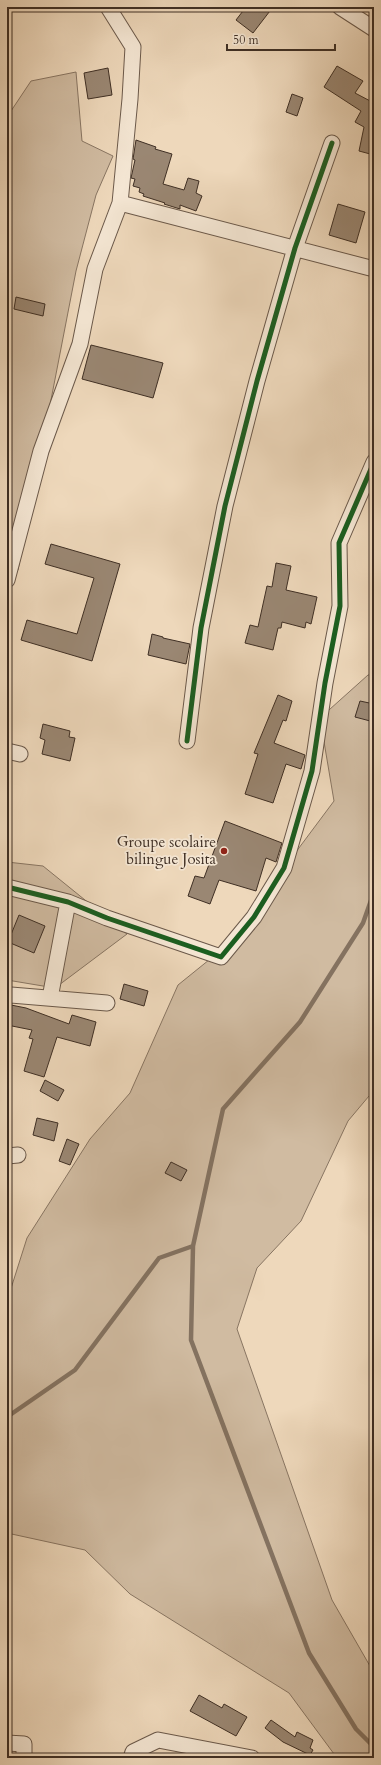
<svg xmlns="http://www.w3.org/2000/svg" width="381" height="1765" font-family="Cardo,serif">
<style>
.green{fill:#d0bba1;stroke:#887562}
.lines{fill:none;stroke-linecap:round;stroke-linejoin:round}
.stream{stroke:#847260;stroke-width:4.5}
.building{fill:#9a8773;stroke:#3f2f24}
.minor-casing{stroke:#6b594a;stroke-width:17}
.minor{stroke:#f4e6d3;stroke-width:15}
.cycleway-casing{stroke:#f4e6d3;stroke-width:8}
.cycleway{stroke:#1b5e20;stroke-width:5}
.poi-dot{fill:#8f2418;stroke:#f4e6d3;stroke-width:1.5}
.labels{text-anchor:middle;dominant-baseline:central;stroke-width:3.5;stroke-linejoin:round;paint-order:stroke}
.poi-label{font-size:15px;fill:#3f2f24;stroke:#f4e6d3;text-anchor:end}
</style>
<rect width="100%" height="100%" fill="#eed8bb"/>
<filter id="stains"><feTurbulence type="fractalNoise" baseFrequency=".005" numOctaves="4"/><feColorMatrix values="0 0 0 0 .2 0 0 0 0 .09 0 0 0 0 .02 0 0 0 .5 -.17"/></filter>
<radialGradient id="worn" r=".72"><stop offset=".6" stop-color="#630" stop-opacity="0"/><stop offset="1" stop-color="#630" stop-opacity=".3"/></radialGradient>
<path class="green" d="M76 72 82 141 113 156 96 195 76 271 18 570 7 582V117L31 81Z
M374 674V1094L369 1096 348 1121 301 1221 257 1268 237 1329 332 1600 374 1673V1758H337L289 1693 130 1594 85 1550 7 1533V1301L27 1238 90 1139 130 1093 178 985 225 947 334 801 320 718 368 675Z
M7 862 43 866 127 934 55 988 7 980Z"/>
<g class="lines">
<path class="stream" d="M374 892 363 923 300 1022 223 1109 193 1246 191 1340 309 1653 356 1729 374 1747
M7 1417 75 1370 159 1258 193 1246"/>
</g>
<path class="building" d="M246 7H273L253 33 236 20Z
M337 66 363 81 355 93 374 103V155L359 151 364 127 355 122 361 111 324 87Z
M108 68 112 95 88 99 84 73Z
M292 94 303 98 297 116 286 112Z
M136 140 156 147 155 149 172 154 163 184 184 190 188 178 199 181 196 193 202 196 196 211 180 205V209L164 204 165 203 143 196 144 194 139 192 140 188 133 186 135 179 131 178 135 160 133 159Z
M338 204 365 212 356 243 329 235Z
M16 297 45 304 43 316 14 309Z
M91 345 163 363 153 398 82 379Z
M51 544 120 564 92 661 21 640 27 620 77 634 94 578 45 564Z
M276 563 291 566 286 590 317 597 311 624 306 622 305 628 282 622 281 628H278L273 650 245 643 250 625 258 627 267 586 272 587Z
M152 634 163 637V638L190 644 186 664 148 655Z
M278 695 292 701 286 721 283 720 274 743 305 755 301 769 286 764 273 803 245 794 258 754 254 753Z
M360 701 374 704V722L355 717Z
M43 724 70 731 69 737 75 738 70 761 42 754 45 740 40 738Z
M225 821 282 843 276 862 266 858 256 891 219 880 210 904 188 896 195 876 204 878Z
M19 915 45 926 34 953 8 942Z
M124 984 148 991 144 1006 120 999Z
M11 1005 26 1008 69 1024 72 1015 96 1022 90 1046 57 1037 44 1077 24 1071 33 1039 29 1038 32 1030 7 1025Z
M45 1080 64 1090 58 1101 40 1091Z
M37 1118 58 1123 54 1141 33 1135Z
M67 1139 79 1144 70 1165 59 1161Z
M171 1162 187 1170 181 1181 165 1173Z
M199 1695 222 1708 224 1704 247 1717 236 1736 190 1711Z
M271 1720 295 1737 297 1732 313 1740 310 1748 313 1750 310 1755 283 1742 265 1728Z"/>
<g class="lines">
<defs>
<path id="minor" d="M340 7 374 29
M120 203 374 269
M7 580 41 451 80 344 95 269 120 203 130 99 133 47 108 7
M187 741 201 628 225 506 257 381 295 248 332 143
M7 751 20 754
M7 887 68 902 107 918 221 957 254 917 284 868 312 771 325 683 340 606 339 543 374 462
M7 996 11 995 107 1003
M50 998 68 902
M7 1156 18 1155
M7 1743 24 1744V1758
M131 1758 133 1752 158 1740 252 1758"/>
</defs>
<use href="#minor" class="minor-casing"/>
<use href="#minor" class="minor"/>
<defs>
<path id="cycleway" d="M187 741 201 628 225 506 257 381 295 248 332 143
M7 887 68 902 107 918 221 957 254 917 284 868 312 771 325 683 340 606 339 543 374 462"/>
</defs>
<use href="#cycleway" class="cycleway-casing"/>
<use href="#cycleway" class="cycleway"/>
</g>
<circle class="poi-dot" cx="224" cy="851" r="4"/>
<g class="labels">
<g class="poi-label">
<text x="216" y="842">Groupe scolaire<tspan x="216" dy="17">bilingue Josita</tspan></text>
</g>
</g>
<rect width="381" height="1765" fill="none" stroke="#eed8bb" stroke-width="24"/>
<rect x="8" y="8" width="365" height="1749" fill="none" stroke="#3f2f24" stroke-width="2"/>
<rect x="12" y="12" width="357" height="1741" fill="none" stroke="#3f2f24"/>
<path d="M227 44v6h108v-6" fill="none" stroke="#3f2f24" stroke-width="2"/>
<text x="233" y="44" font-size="12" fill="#3f2f24" stroke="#f4e6d3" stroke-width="3" paint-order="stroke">50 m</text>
<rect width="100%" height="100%" filter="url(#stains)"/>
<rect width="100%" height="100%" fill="url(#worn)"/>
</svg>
